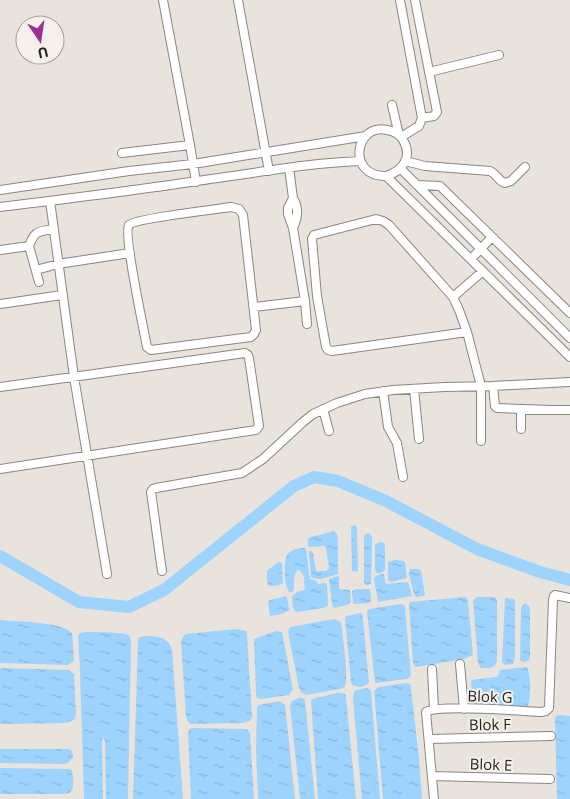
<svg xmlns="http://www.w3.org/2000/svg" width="570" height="799" font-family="'Open Sans',sans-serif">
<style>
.water{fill:url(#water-ripples)}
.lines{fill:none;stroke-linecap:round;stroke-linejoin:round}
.river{stroke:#9ed3fd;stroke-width:12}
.minor-casing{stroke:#8c8681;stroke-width:10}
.minor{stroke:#fff;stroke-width:8}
.labels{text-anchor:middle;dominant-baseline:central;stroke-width:4;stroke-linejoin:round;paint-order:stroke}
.street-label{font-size:15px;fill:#262422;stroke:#f6f0eb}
</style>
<defs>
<pattern id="water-ripples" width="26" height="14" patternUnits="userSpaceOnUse" patternTransform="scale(1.25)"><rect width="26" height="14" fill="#9ed3fd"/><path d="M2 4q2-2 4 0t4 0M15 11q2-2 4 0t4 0" fill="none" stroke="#88b5d9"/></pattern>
</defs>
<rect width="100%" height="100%" fill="#e9e3de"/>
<path class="water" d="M354 525 356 526 357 527 358 570 357 572 352 571 351 527Z
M334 531 336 533 338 537V574L321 579H317L311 577 309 555V551H311L313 553 316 571H326L329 568 326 548 325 546 309 547 308 545V539L311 537Z
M368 533 370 534 372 537 371 584 367 585 364 583V536L366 534Z
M381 542 384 543 385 546V570L383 572 377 573 375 570V544Z
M303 548 306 549 310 579 315 580 318 584 325 583 327 584 328 606 323 608 297 612C291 610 293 602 292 596L297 592 304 590 305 588C304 582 305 572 298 570 293 574 294 584 294 591L292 592H289C283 582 284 565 287 554L295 549Z
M395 560 404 561 405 562 407 578 391 582 388 580V562Z
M280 562 282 563 283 583C278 586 273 587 268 585L267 580V571L277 563Z
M410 569H418L421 571 425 595 424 596 416 597 414 594 409 574Z
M382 574H384L385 582 386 584 408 582 412 596 378 602 374 579C375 575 378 575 382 574Z
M338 576 339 577V589L349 590 350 591 351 603 347 605 334 608 332 604 329 579Z
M356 589H370L371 601 369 603 355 604 353 603 352 591Z
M286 596 287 597 289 610 282 614 270 616 268 602 270 600Z
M465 597 467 599 468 602 473 655 464 659 416 667 413 664 409 604 410 602Z
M477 597H495L497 600V661C495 669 488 668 481 668L478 663 473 600Z
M505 598H507L514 599 515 601V657L513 664 505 665 502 662Z
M400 604 404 605 405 607 411 676 407 679 375 683 367 612 369 609Z
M523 604H526L530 607V658L528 661 522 662 520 660 521 608Z
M361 613 362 614 363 619 369 683C365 687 353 689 351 682L345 619 346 616Z
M334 619 341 622C342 635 350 679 344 688L306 695 302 693 299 688 288 632 290 627Z
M0 620C18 622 60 621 72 633L74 659 73 662 68 665 0 663Z
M236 629 246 631 247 634 252 717 250 721 242 723 191 724 188 722 186 717 181 642C182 638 183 636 186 634Z
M276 631 282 632 293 689 289 695 261 699 257 698 256 694 254 639Z
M85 632C91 632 125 632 128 635 130 636 131 640 131 642L128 799H106L105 741 103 737 102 742 103 799H84L80 672 78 636 80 633Z
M144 636C155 636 169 636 172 650L183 799H133L138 643V638Z
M527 667C531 675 531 698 528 706L525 708 476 705 473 702 471 683 472 680 496 677 498 676 500 670Z
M0 668 69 670 74 674 76 714 74 720 66 723 0 724Z
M407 683 410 684 411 688 419 759 422 799H383L374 691 378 687Z
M366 688 369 689 371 691 380 799H362L353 700 354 691Z
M337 693H342L345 694 346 697 356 799H318L311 701 312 699Z
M298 698H303L305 700 315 799H300L290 706 292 701Z
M280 701 285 705 295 799H258L256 750 257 707 259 705Z
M559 715 570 716V799H557L555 719 556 716Z
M193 728 247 729 250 733 254 799H191L188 733 189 729Z
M0 749H69L72 751 73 757 70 761 66 764 0 763Z
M0 768 69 769 72 770C73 778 75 787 70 793L65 794H0Z"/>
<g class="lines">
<path class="river" d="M0 556 79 602 129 607 164 590 294 486 314 477 338 481 386 501 477 549 540 572 570 580"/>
<defs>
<path id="minor" d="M163 0 190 145
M238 0 269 171
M400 0 422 118 419 126 401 137
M415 0 437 112 434 116 422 118
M429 72 499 55
M392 105 399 135
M122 153 190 145 196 182
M405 161 425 166 490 171C497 174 498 181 505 183L511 181 525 167
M289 168 293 198C299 208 298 218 293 228
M401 169 570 338
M386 176C403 171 413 157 403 140 400 135 394 131 387 130 354 123 347 177 386 176L570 357
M417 185 440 186 570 313
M0 190 129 171 193 164 366 136
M293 198 288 208V214L293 228 305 301 307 324
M50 201 74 377 107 574
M0 207C66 199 132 191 197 181 251 174 306 163 360 161
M231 207 239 209 243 215 256 330 254 334 251 337 151 350 147 347C144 331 123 233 129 225 134 219 217 209 231 207Z
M29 246C35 230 38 232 53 229
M0 250 29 246 39 282
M471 259 492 237
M36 270 58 264 130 253
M453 297 483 271
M0 304 62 295
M254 307 305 301
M467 332 332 351 328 350 326 347 317 296 312 239 314 235 376 219 383 221 389 225 453 297 459 310 467 332 481 386V441
M493 386 495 406 497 408 551 410H570
M0 387 245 353 248 355 249 358 259 426 256 430 0 469
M414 389 419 439
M383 391 388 427 397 443 403 477
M323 409 329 431
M521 429V409
M162 571 151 492 153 489 156 488 242 473 263 459 303 422 313 414 337 403 365 394 393 390 444 387 493 386 570 382
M460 664 464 709
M432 669 434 709
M430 739 551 736
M432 776 550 779
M434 799 426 712C439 704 521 711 541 712L546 711 549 708 553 600 554 596 555 595 570 598"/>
</defs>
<use href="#minor" class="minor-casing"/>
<use href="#minor" class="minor"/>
</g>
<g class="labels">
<g class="street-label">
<text transform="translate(490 696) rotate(2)">Blok G</text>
<text transform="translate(490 724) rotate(-1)">Blok F</text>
<text transform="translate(491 764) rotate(2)">Blok E</text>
</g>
</g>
<g transform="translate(40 40) rotate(167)"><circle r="24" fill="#f6f0eb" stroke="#a39e9b"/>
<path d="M0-4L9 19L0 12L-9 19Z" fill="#9b3091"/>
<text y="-8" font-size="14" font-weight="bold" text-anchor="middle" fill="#262422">U</text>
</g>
</svg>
